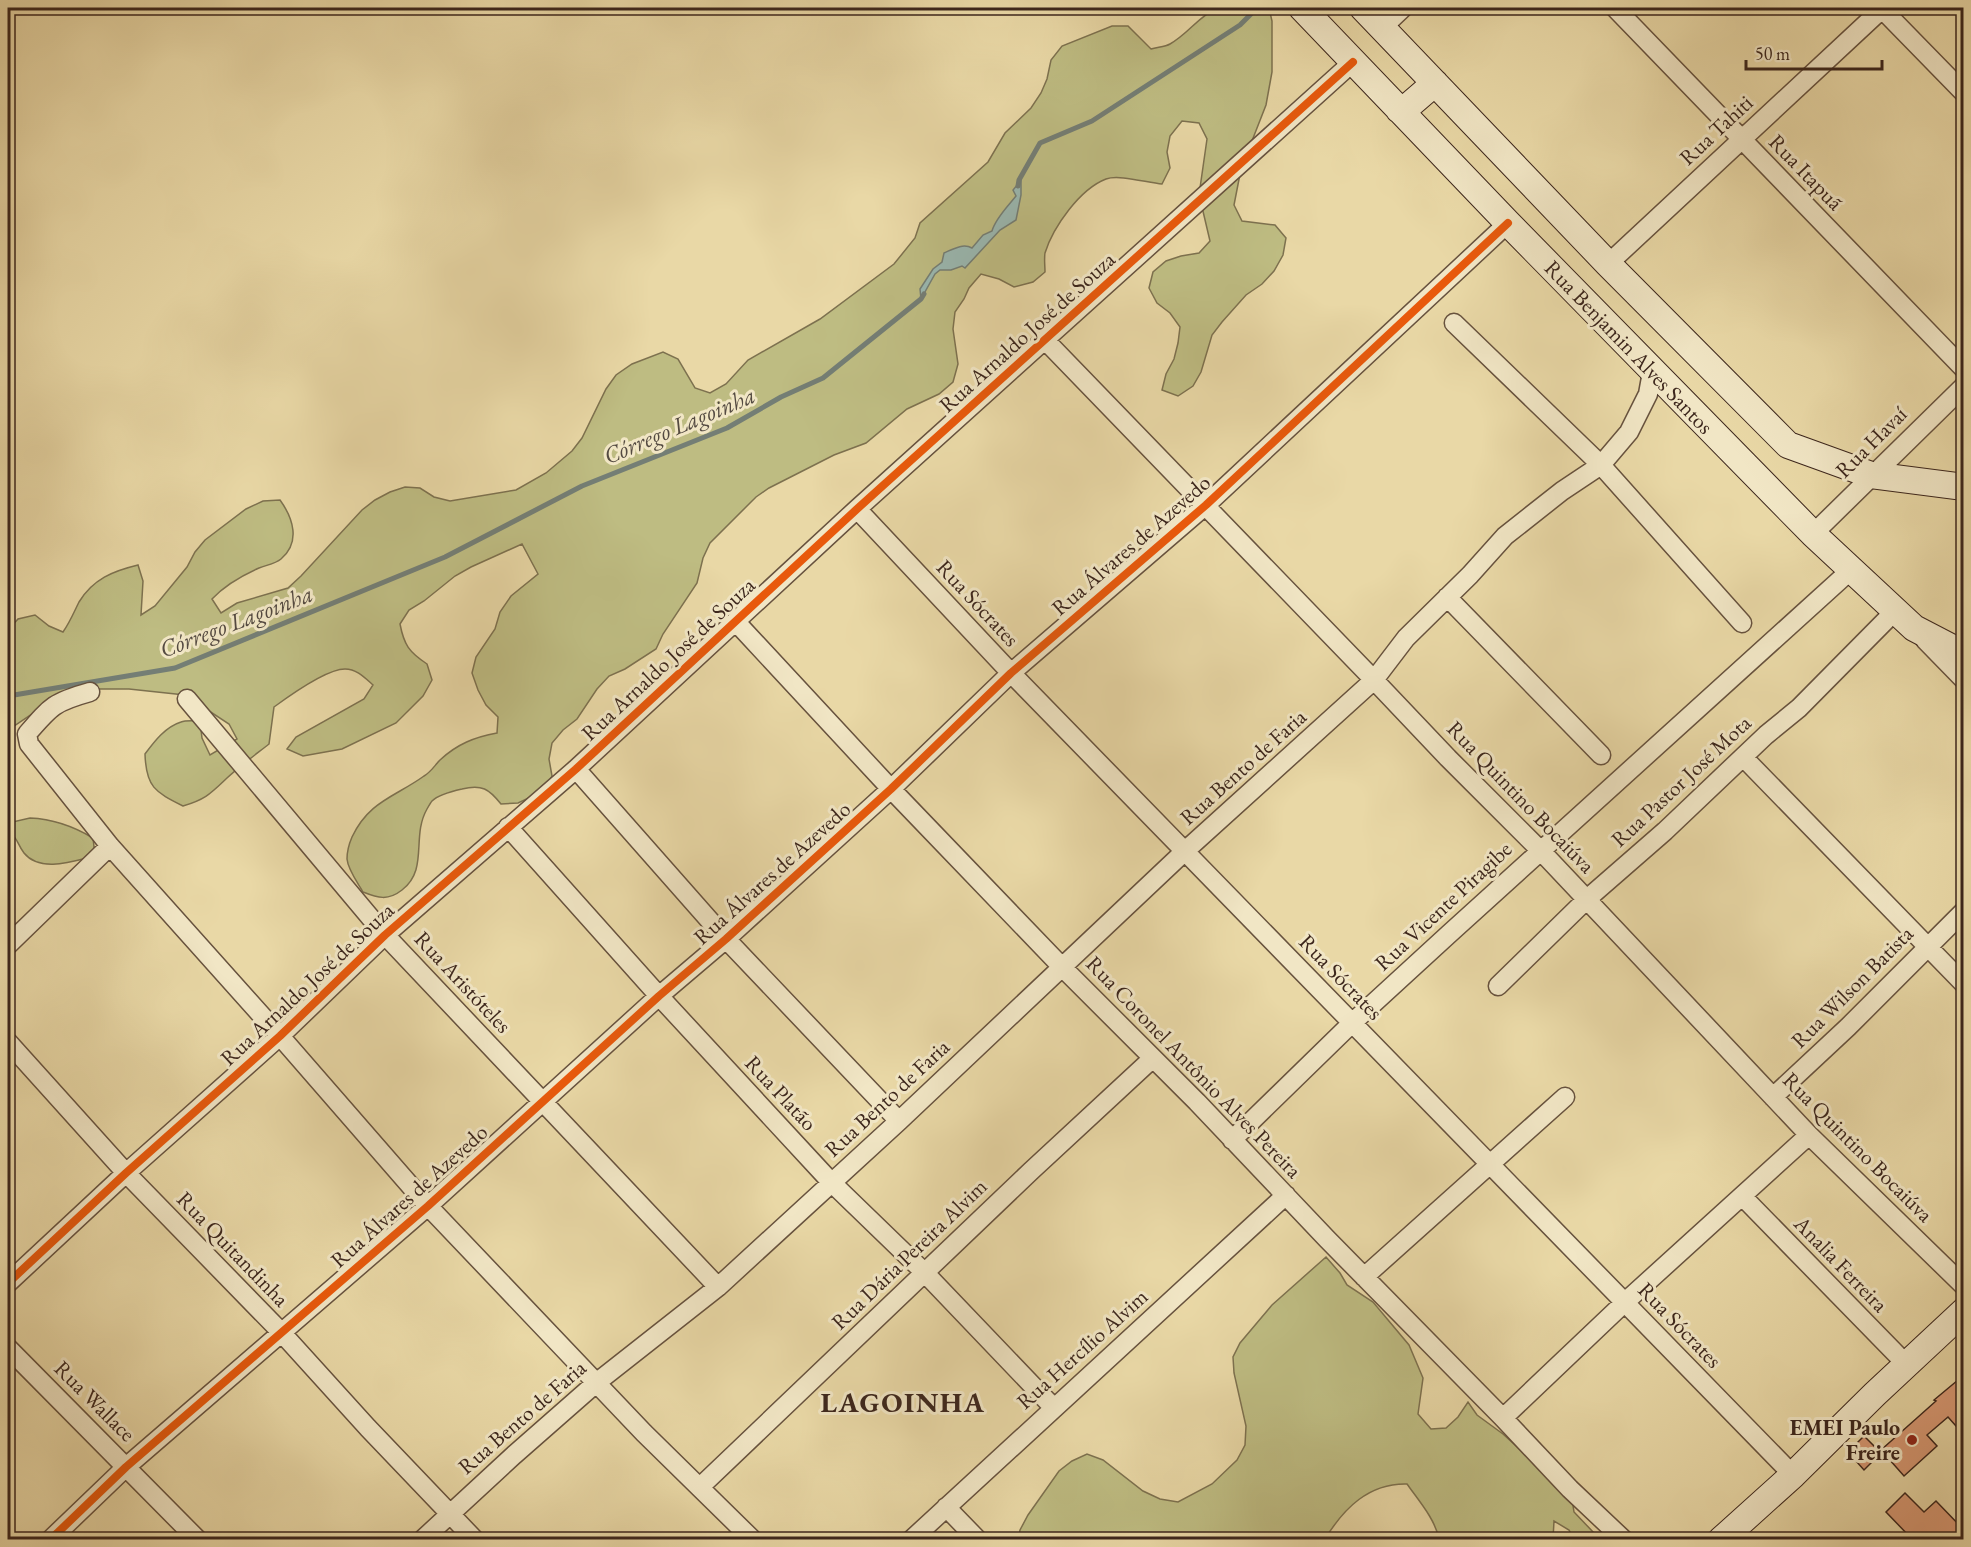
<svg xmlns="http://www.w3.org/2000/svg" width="1971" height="1547" font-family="'EB Garamond',serif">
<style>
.green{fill:#bebc82;stroke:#7d714f;stroke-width:1.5}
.water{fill:#9ab8b1;stroke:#747e75;stroke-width:1.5}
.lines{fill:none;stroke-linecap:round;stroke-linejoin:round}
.stream{stroke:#747e75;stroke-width:5}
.building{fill:#d89974;stroke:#3c261c;stroke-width:1.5}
.street-casing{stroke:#67523e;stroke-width:21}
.secondary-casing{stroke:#3c261c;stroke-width:28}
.street{stroke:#f1e6c5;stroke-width:18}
.secondary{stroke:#f1e6c5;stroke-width:26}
.cycleway-casing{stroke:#f1e6c5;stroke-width:11}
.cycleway{stroke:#e8590c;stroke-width:8}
.poi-dot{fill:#8f2418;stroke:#f1e6c5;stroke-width:2}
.labels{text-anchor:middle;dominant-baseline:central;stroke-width:6;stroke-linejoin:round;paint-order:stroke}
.street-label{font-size:22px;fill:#3c261c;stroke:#f1e6c5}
.poi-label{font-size:22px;font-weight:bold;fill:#3c261c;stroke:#f1e6c5;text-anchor:end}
.water-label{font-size:24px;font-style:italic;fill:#544a41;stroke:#f1e6c5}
.district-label{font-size:28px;font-weight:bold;letter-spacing:1.5px;fill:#3c261c;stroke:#f1e6c5}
</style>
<rect width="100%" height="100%" fill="#e9d8a6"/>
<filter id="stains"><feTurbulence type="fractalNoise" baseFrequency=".00333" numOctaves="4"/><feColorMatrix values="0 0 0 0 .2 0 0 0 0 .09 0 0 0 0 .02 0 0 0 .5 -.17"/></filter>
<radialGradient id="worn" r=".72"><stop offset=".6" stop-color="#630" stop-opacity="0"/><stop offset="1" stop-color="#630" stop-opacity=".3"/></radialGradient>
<path class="green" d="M1217 8H1269L1272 21V72L1266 105 1241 169 1234 205 1242 221 1275 225 1286 238 1283 255 1274 271 1262 284 1246 295 1222 322 1212 335 1201 372 1193 386 1178 396 1162 390 1166 374 1174 359 1178 343 1180 327 1170 313 1157 303 1149 288 1153 272 1166 261 1181 256 1199 253 1210 241 1202 207 1200 188 1207 139 1199 123 1182 121 1170 136 1167 152 1170 168 1162 184C1148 183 1119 174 1106 179 1080 189 1053 227 1045 253 1044 259 1045 266 1045 272L1033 282 1014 287 999 279 981 274 969 288 964 299 955 312 953 329 958 364 953 382 939 394 907 409 866 443 834 455 769 488 756 497 710 543 703 558 697 583 663 634 656 649 625 669 609 676 597 689 577 719 563 730 552 743 549 759 552 776 544 791 518 803 501 804C489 789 482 784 462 789 453 791 438 795 432 801 431 802 427 809 427 809 411 837 429 869 402 890 388 901 378 898 363 892 358 883 348 870 347 859 347 852 349 844 352 837 369 801 395 797 424 776 431 772 435 765 440 760 457 744 475 737 497 733L498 717 486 705 478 690 472 673 476 657 495 629 500 612 511 596 538 574 522 544 471 567 455 576 424 601 409 610 400 624C404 645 409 652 427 664L432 680 423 696 396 723 342 749 303 756 287 749 296 737 364 699 373 685C365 678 357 669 345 669 327 669 289 696 274 707L269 744C255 755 240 766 227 778 210 794 206 799 183 806 155 792 146 787 145 754 154 742 165 727 181 722 186 720 195 721 200 721L202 738 210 755 237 739 229 724 185 695 129 689H95L44 706 14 726 8 728V630L18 619 35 615 49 626 63 632C70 622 74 612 79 602 93 579 113 571 138 565L143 581 141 615 155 606 187 567 195 552 205 540 246 509 263 501 280 500C293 518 301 542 281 559 275 564 266 565 259 568 241 576 225 585 212 599L221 613 237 603 288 588 301 576 362 510 375 500 390 492 405 487 420 488 434 497 450 501 516 490 546 473 572 451 582 438 606 389 616 375 632 364 663 352 678 359 695 388 710 393 726 384 748 360 820 319 894 264 915 238 920 223 988 162 1005 133 1031 108 1041 93 1047 79 1051 60 1062 46 1112 26H1128L1151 49C1157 47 1165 47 1170 44 1188 34 1199 16 1217 8Z
M30 818C54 819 73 826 93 838L95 856C74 861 40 873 24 853 17 844 18 838 8 830V823Z
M1326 1257 1340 1273 1347 1285 1373 1302 1409 1345 1423 1378 1418 1414 1431 1429 1446 1428 1458 1417 1468 1402 1477 1415 1503 1434 1550 1477 1572 1499 1574 1512 1594 1533 1597 1539H1574L1569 1530 1554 1521 1553 1539H1439C1435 1519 1419 1501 1407 1484 1369 1483 1344 1508 1325 1539L1143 1540 1129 1534 1110 1539 1018 1540 1020 1530 1028 1515 1059 1471 1072 1461 1087 1454 1103 1460 1143 1491 1160 1499 1178 1502 1212 1484 1237 1460 1245 1445 1246 1426 1234 1373 1233 1357 1240 1343 1272 1305Z"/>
<path class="water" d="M1021 177V195L1016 220 1000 230 965 268 962 266 951 270H940L935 274 921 299 920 289 933 269 942 262 944 253C953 249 963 243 972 248L983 235 992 231C995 219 1008 206 1016 196L1013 190 1018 184Z"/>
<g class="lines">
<path class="stream" d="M1018 186 1019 180 1040 143 1092 121 1240 25 1251 14
M8 696 175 668 445 557 582 486 727 428 781 397 823 378 921 299 924 294"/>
</g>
<path class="building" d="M1964 1375V1435L1948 1417 1927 1435 1937 1446 1904 1476 1881 1450 1936 1401 1934 1400Z
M1864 1436 1881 1453 1864 1470 1848 1452Z
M1905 1493 1924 1512 1936 1501 1964 1530V1539H1912L1886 1512Z"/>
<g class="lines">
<defs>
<path id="street" d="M1615 8 1964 369
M1881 8 1964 93
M1383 27 1403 8
M1608 264 1883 8
M1454 323 1601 465 1742 623
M1045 340 1374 680 1448 758 1540 850 1809 1135 1964 1286
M857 509 1011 673 1793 1475
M1813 534 1964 386
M1447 597 1601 755
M736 622 891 789 1062 967 1197 1102 1327 1239 1503 1418 1570 1489 1624 1540
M1925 640 1964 680
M90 692C54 702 51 706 27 734L29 744 110 846 280 1036 428 1206 644 1433 753 1540
M187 699 385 935 718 1287
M1744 758 1964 984
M576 769 726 939 899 1121
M508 827 659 996 831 1182 924 1272 1053 1407
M8 945 110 846
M1498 986 1587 899 1665 831 1766 735 1799 708 1895 611
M8 1042 126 1173 281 1332 368 1428 475 1540
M1773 1097 1848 1027 1964 911
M1232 1140 1352 1023 1449 934 1852 569
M1742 1196 1907 1365
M1364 1277 1565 1097
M8 1283 126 1173 280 1036 385 935 576 769 857 509 1353 62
M8 1348 198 1540
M1503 1418 1624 1303 1809 1135
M700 1487 1031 1171 1153 1058
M946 1507 978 1540
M50 1540 126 1467 428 1206 659 996 726 939 891 789 1011 673 1206 505 1508 223
M422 1540 514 1455 596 1383 718 1287 899 1121 1185 851 1374 680 1406 638 1470 575 1505 536 1562 491 1601 465 1629 432 1648 394 1652 372
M911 1540 1286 1195"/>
<path id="secondary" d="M1302 8 1508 223 1813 534 1914 628 1964 654
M1363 8 1608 264 1788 445 1871 475 1964 487
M1399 110 1406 108 1435 83
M1721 1540 1793 1475 1875 1394 1964 1311"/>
</defs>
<use href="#street" class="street-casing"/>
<use href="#secondary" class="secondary-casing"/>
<use href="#street" class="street"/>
<use href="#secondary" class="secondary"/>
<defs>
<path id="cycleway" d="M8 1283 126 1173 280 1036 385 935 576 769 857 509 1353 62
M50 1540 126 1467 428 1206 659 996 726 939 891 789 1011 673 1206 505 1508 223"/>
</defs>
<use href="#cycleway" class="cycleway-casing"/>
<use href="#cycleway" class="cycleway"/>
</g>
<circle class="poi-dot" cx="1912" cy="1440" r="6"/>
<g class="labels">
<g class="street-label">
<text transform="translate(1716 130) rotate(-43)">Rua Tahiti</text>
<text transform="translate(1806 172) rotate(46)">Rua Itapuã</text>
<text transform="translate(1027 332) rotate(-42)">Rua Arnaldo José de Souza</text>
<text transform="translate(1629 347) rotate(46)">Rua Benjamin Alves Santos</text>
<text transform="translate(1871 442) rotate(-45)">Rua Havaí</text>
<text transform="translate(1131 545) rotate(-41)">Rua Álvares de Azevedo</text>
<text transform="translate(978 603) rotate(47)">Rua Sócrates</text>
<text transform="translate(668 659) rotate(-43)">Rua Arnaldo José de Souza</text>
<text transform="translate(1243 767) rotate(-42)">Rua Bento de Faria</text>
<text transform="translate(1681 781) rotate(-43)">Rua Pastor José Mota</text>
<text transform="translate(1521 797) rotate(46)">Rua Quintino Bocaiúva</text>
<text transform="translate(772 873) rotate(-42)">Rua Álvares de Azevedo</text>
<text transform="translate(1443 906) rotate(-43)">Rua Vicente Piragibe</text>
<text transform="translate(1341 977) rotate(46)">Rua Sócrates</text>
<text transform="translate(463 982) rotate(47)">Rua Aristóteles</text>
<text transform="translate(307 984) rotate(-43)">Rua Arnaldo José de Souza</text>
<text transform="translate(1852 987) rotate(-45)">Rua Wilson Batista</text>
<text transform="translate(1194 1067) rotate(46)">Rua Coronel Antônio Alves Pereira</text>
<text transform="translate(781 1093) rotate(47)">Rua Platão</text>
<text transform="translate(887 1098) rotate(-43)">Rua Bento de Faria</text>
<text transform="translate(1858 1147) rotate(45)">Rua Quintino Bocaiúva</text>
<text transform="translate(409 1196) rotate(-42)">Rua Álvares de Azevedo</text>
<text transform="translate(233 1249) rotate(46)">Rua Quitandinha</text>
<text transform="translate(909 1254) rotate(-44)">Rua Dária Pereira Alvim</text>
<text transform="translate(1841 1264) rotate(46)">Analia Ferreira</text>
<text transform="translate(1680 1325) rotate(46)">Rua Sócrates</text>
<text transform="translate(1082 1349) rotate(-42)">Rua Hercílio Alvim</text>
<text transform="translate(95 1401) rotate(45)">Rua Wallace</text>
<text transform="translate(522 1417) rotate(-41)">Rua Bento de Faria</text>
</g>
<g class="poi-label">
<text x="1900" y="1427">EMEI Paulo<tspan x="1900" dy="25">Freire</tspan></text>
</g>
<g class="water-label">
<text transform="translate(679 425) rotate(-23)">Córrego Lagoinha</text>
<text transform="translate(236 621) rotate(-21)">Córrego Lagoinha</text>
</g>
<g class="district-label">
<text x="903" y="1402">LAGOINHA</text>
</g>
</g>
<rect width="1971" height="1547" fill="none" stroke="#e9d8a6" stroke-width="30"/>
<rect x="9" y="9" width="1953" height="1529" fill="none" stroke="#3c261c" stroke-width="3"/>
<rect x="15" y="15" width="1941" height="1517" fill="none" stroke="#3c261c" stroke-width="1.5"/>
<path d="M1746 60v9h136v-9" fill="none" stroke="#3c261c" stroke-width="3"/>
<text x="1755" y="60" font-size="18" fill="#3c261c" stroke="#f1e6c5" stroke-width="4.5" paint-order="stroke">50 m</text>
<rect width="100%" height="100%" filter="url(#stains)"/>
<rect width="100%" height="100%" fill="url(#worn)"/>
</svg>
